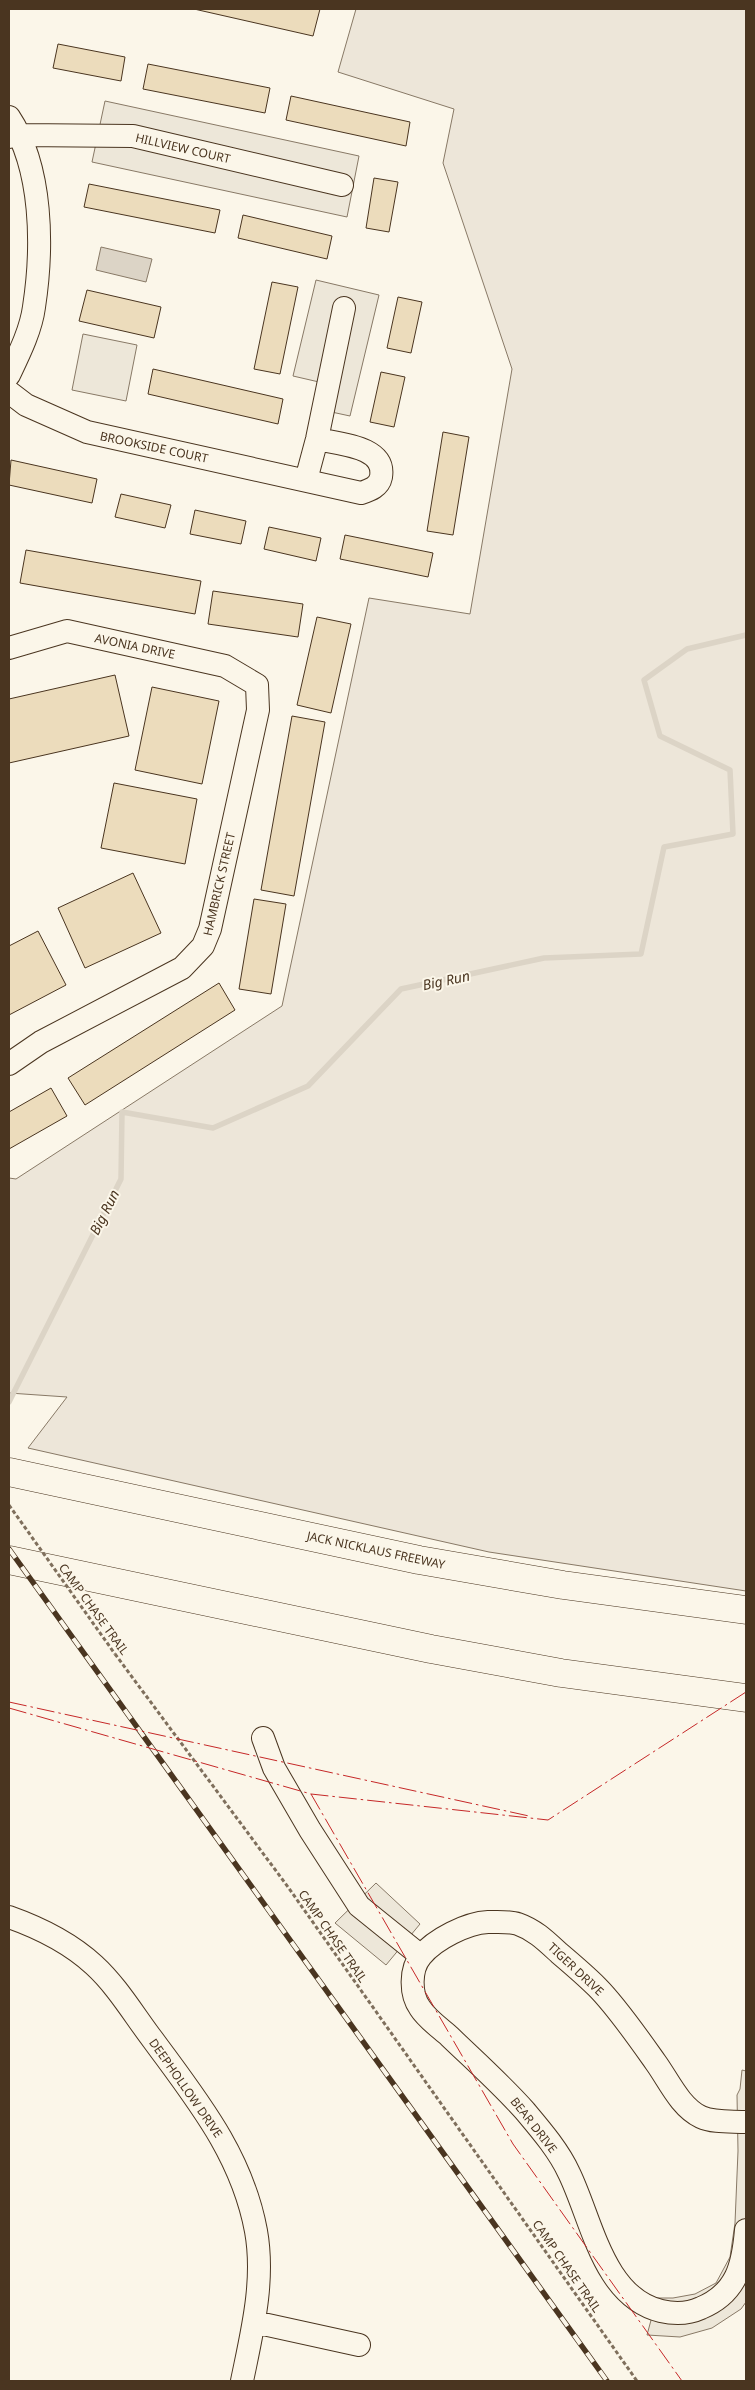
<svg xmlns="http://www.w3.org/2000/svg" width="755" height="2390" font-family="'Noto Sans',sans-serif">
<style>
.green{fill:#ede6d9;stroke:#887966}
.parking{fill:#ede7d9;stroke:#887966}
.water{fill:#dcd4c6;stroke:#887966}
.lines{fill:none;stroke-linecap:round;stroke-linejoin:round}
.stream{stroke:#dcd4c6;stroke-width:5.5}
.building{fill:#ecdcbc;stroke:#4a3520}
.minor-casing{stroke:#4a3520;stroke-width:24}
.highway-casing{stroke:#4a3520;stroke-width:29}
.path{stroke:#7f6f5c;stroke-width:3;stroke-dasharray:4 2.5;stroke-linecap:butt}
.minor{stroke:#fbf6e9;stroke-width:22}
.highway{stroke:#fbf6e9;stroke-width:28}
.rail-casing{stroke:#4a3520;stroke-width:5.5}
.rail{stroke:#fbf6e9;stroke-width:4;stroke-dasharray:11;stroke-linecap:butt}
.path-bridge{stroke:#7f6f5c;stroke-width:3;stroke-dasharray:4 2.5;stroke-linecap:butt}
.power{stroke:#c62828;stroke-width:1;stroke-dasharray:18 4 2.5 4;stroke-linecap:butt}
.labels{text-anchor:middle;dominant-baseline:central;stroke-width:4;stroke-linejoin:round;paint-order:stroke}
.street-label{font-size:12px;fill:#4a3520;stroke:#fbf6e9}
.water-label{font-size:14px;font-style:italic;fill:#4a3520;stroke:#fbf6e9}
</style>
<rect width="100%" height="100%" fill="#fbf6e9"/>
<path class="green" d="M356 9H746V1591L489 1552 28 1448 67 1397 9 1393V1178L16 1179 282 1006 369 598 470 614 512 369 443 163 454 109 338 72Z"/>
<path class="parking" d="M105 101 359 156 347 217 92 162Z
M316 280 379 295 350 416 313 408 319 382 293 376Z
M83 334 137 345 126 401 72 390Z
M376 1883 420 1924 386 1965 335 1923Z
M742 2070 746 2071V2302L741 2309 712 2328 680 2337 647 2335 657 2298H673L695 2294 716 2283 730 2257 735 2223 738 2151 737 2095 740 2089Z"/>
<path class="water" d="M101 247 152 259 146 282 96 270Z"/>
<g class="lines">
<path class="stream" d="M9 1402 121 1179 122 1112 213 1128 308 1086 401 989 544 958 641 954 664 847 733 834 730 770 660 736 644 680 687 649 746 635"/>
</g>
<path class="building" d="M194 9H320L313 36Z
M58 44 125 57 121 81 53 68Z
M148 64 270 88 265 113 143 89Z
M291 96 410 122 406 146 286 120Z
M374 178 398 182 389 232 366 228Z
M89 184 220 210 215 233 84 207Z
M243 215 332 236 327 259 238 238Z
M272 282 298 287 280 374 254 369Z
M87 290 161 307 154 338 79 321Z
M398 297 422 302 411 353 387 348Z
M153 369 283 399 278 424 148 394Z
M381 372 405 377 394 427 370 422Z
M443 432 469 437 453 535 427 531Z
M11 460 97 479 92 503 9 485Z
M121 494 171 505 165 528 115 517Z
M195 510 246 521 241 544 190 534Z
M269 527 321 538 316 561 264 549Z
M345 535 433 553 428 577 340 559Z
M26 550 201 581 195 614 20 583Z
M213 591 303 604 298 637 208 624Z
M317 617 351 624 331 713 297 705Z
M115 675 129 736 9 763V699Z
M152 687 219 701 202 784 135 770Z
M292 716 325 722 294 896 261 890Z
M114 783 197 799 185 864 101 848Z
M133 873 161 933 85 968 58 908Z
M254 899 286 904 271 994 239 989Z
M38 931 66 985 9 1015V946Z
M219 983 235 1010 85 1105 68 1078Z
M51 1088 67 1116 9 1149V1112Z"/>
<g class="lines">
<defs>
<path id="minor" d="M9 117C43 168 43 248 34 307 31 330 19 354 9 375
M9 137 20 135 133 136 342 185
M9 392 26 405 87 432 361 493C370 490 379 487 381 477 386 446 339 444 317 439
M306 480 317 439 344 308
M9 648 67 631 225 666 257 685 258 710 210 929 203 946 182 968 41 1042 9 1064
M263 1738 274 1768 310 1830 359 1906 421 1956
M9 1917C40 1928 69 1942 94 1965 117 1986 134 2015 153 2040 197 2100 242 2155 256 2231 265 2281 252 2332 242 2381
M746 2122C732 2121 714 2123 701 2117 680 2107 669 2081 656 2063 639 2039 617 2007 597 1987 585 1975 572 1964 559 1953 546 1941 535 1930 518 1924 509 1921 497 1922 488 1922 467 1923 435 1939 421 1956 410 1969 410 1994 420 2008 427 2019 440 2028 449 2036 475 2061 501 2084 525 2111 541 2130 559 2151 569 2173 592 2220 603 2297 661 2311 674 2314 688 2314 701 2308 737 2293 743 2265 746 2230
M254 2322 359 2345"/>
<path id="highway" d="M9 1472 419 1560 563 1585 746 1610
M9 1560 431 1649 561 1673 746 1698"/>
</defs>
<use href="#minor" class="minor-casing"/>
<use href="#highway" class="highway-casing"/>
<path class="path" d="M115 1654 288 1887 637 2381"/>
<use href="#minor" class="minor"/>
<use href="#highway" class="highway"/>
<defs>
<path id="rail" d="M9 1549 607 2381"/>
</defs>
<use href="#rail" class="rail-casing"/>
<use href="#rail" class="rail"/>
<path class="path-bridge" d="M9 1505 115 1654"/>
<path class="power" d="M9 1702 529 1816
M9 1708 311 1794 548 1820 746 1692
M311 1794 513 2144 682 2381"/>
</g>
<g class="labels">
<g class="street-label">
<text transform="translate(183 148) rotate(13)">HILLVIEW COURT</text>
<text transform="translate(154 447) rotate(12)">BROOKSIDE COURT</text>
<text transform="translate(135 646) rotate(12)">AVONIA DRIVE</text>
<text transform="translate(219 884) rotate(-77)">HAMBRICK STREET</text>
<text transform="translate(376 1550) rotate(12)">JACK NICKLAUS FREEWAY</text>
<text transform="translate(94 1609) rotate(54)">CAMP CHASE TRAIL</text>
<text transform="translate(333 1936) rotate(55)">CAMP CHASE TRAIL</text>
<text transform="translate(576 1969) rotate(43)">TIGER DRIVE</text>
<text transform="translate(186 2088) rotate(55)">DEEPHOLLOW DRIVE</text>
<text transform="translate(534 2125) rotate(52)">BEAR DRIVE</text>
<text transform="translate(567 2266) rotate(55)">CAMP CHASE TRAIL</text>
</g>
<g class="water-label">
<text transform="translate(446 980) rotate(-12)">Big Run</text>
<text transform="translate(104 1212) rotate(-63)">Big Run</text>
</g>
</g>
<rect width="755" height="2390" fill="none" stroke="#4a3520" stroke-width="20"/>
</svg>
